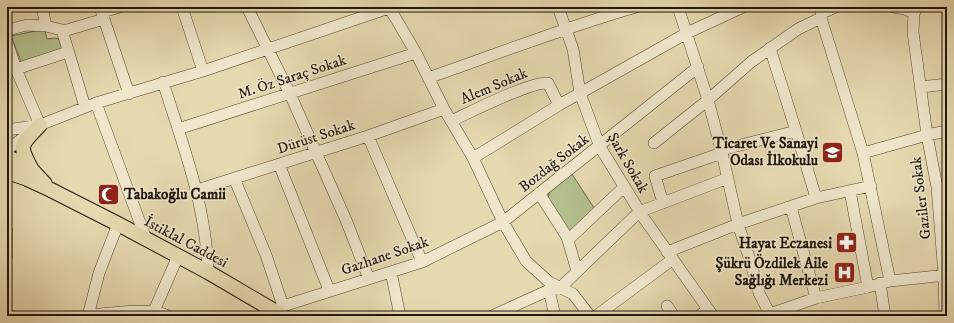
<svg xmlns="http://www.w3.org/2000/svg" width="954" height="323" font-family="'IM FELL DW Pica',serif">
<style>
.green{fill:#b3bf8c;stroke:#6a6b4c}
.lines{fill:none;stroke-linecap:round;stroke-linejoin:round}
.minor-casing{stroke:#524736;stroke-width:12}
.major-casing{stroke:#20170d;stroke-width:16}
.minor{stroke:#efe6cb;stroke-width:11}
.major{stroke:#e6d8af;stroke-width:14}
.labels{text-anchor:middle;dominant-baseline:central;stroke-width:3;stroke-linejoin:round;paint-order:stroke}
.street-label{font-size:15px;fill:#20170d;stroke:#efe6cb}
.poi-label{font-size:15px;font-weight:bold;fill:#20170d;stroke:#efe6cb;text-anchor:end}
</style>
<rect width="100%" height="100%" fill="#e6d8af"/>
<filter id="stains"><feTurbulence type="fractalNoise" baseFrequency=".005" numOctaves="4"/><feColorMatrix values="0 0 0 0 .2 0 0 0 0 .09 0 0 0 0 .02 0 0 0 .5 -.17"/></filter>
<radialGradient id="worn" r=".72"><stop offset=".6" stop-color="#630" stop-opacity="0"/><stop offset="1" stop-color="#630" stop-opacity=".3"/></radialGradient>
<path class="green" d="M40 30 45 31 47 39 55 38 59 39 62 48 56 52 22 64 11 36Z
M572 174 596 211 571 235 548 198 550 190Z"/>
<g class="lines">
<defs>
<path id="minor" d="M42 7 46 26
M100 7 129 94
M182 7 203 71
M247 7 290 94 346 220 369 279
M389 7 416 53 444 109 473 158 503 222 526 261 549 282 573 294 590 316
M558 7 573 49 580 93 600 147 643 217 713 316
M678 7 708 100 722 153 738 224 750 260 759 293 770 314
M822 7 821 18 863 153 890 281
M894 7 905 9 914 13
M918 7 914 13 913 32 927 135 937 187 944 275 945 316
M102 12 120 7
M822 13 836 7
M7 30 27 25 46 26 62 30
M7 42 16 69 40 125
M770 48 796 131 816 198
M16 69 68 52
M428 78C497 54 566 27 636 7
M163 82C183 146 206 204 208 272
M921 87 947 84
M96 103 146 239
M85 107 62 30H67L104 19
M451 121C471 112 531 81 548 83L559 105
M178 129 416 53
M7 130 40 125 96 103 203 71 392 7
M368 136 422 262
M654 143 708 100 751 62 798 29 821 18
M7 150 28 134
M721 150 796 131
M863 153 927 135 947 131
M473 158 559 105 687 33 743 7
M279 164 329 290
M234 178 266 255 283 306
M197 190 368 136 444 109
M850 191 868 287
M539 193 567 237 577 271
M663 203 655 176 722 153
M791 207 816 298
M568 240 624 187
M667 252 738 224 816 198 871 186
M7 256V231
M391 272 400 316
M880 283 885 316
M549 290 555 316
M667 306 674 316
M154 311 178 256
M87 316C104 313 153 307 168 316
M88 316 99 273 118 224
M273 316 275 312 283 306 422 262 503 222 698 67
M492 316 549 290 561 287 639 212 728 178
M596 316 673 259
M699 316 708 309
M768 316 770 314 816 298 868 287 890 281 947 275"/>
<path id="major" d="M7 156 33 171 45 184
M32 170C18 144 20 146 40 125
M7 172 25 178 51 190 118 224 208 272 283 316"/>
</defs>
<use href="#minor" class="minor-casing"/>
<use href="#major" class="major-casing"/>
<use href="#minor" class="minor"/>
<use href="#major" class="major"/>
</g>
<defs>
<symbol id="school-square" viewBox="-11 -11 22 22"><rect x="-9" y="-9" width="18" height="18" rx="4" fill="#8f2418" stroke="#efe6cb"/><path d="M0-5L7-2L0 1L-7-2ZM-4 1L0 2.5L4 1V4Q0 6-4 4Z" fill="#fff"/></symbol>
<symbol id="mosque-square" viewBox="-11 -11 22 22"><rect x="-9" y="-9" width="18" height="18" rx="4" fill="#8f2418" stroke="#efe6cb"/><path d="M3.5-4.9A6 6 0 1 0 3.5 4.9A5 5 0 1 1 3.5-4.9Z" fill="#fff"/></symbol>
<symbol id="pharmacy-square" viewBox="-11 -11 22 22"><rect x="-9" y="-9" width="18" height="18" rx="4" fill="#8f2418" stroke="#efe6cb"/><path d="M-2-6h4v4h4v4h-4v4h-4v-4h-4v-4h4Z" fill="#fff"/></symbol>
<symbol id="hospital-square" viewBox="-11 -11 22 22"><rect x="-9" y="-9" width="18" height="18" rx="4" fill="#8f2418" stroke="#efe6cb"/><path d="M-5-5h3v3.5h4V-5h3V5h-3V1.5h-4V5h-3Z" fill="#fff"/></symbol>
</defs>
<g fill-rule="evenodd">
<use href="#school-square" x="820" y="140" width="25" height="25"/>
<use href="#mosque-square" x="96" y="182" width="25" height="25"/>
<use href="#pharmacy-square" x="834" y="230" width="25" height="25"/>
<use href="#hospital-square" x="832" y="260" width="25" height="25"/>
</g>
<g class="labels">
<g class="street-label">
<text transform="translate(292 77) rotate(-18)">M. Öz Saraç Sokak</text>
<text transform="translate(494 86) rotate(-23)">Alem Sokak</text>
<text transform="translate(316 137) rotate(-18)">Dürüst Sokak</text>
<text transform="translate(554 163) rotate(-38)">Bozdağ Sokak</text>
<text transform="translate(628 163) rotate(60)">Şark Sokak</text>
<text transform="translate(921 198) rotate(-97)">Gaziler Sokak</text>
<text transform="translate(186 242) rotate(28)">İstiklal Caddesi</text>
<text transform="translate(385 256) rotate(-19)">Gazhane Sokak</text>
</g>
<g class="poi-label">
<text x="818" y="143">Ticaret Ve Sanayi<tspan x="818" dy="17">Odası İlkokulu</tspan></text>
<text x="124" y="194" text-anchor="start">Tabakoğlu Camii</text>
<text x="832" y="243">Hayat Eczanesi</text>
<text x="828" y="263">Şükrü Özdilek Aile<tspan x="828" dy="17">Sağlığı Merkezi</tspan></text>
</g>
</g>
<rect width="954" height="323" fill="none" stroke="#e6d8af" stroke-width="24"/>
<rect x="8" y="8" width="938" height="307" fill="none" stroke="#20170d" stroke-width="2"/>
<rect x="12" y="12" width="930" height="299" fill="none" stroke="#20170d"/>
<rect width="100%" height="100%" filter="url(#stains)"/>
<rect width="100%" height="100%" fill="url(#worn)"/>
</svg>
